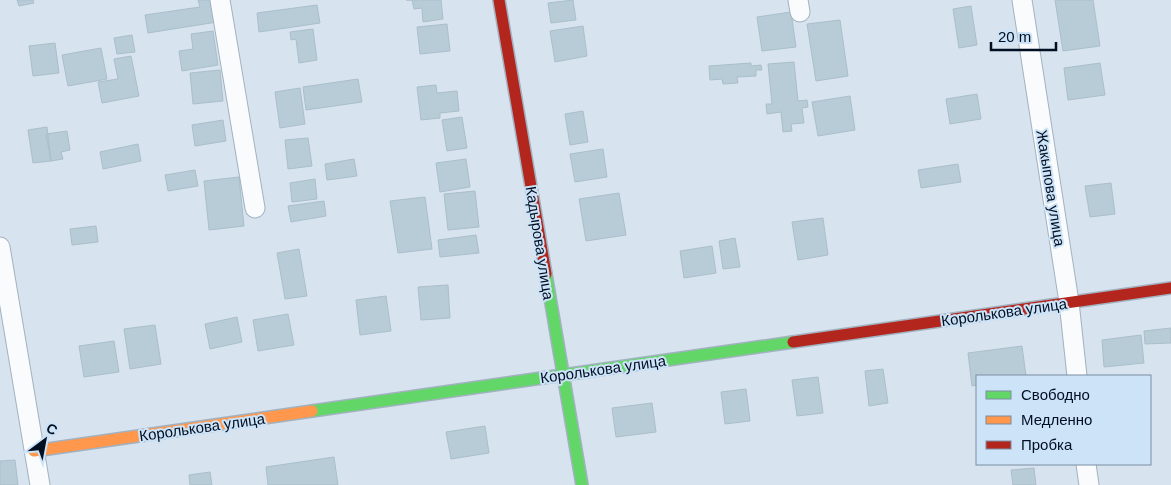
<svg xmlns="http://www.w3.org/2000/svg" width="1171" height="485" font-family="Helvetica,sans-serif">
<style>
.building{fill:#b8ccd8;stroke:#aabfcb}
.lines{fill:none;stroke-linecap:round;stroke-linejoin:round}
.street-casing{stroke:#a2b2c0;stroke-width:21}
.fast-casing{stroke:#a2b2c0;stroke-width:14}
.slow-casing{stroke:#a2b2c0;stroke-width:14}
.jam-casing{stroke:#a2b2c0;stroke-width:14}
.street{stroke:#f9fbfc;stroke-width:19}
.fast{stroke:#63d668;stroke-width:11}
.slow{stroke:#ff974d;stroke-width:11}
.jam{stroke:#b3261e;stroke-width:11}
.labels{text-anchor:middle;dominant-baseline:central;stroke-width:4;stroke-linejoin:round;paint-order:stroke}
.street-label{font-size:15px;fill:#000f21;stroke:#cde3f8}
</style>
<rect width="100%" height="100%" fill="#d7e3ee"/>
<path class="building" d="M17 0H33L34 3 19 6Z
M198 0H213L217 22 148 33 145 15 200 7Z
M406 0H441L443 19 423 22 422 8 414 9 412 0Z
M573 0 576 20 551 23 548 3Z
M1055 0H1093L1100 46 1063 51Z
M317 5 320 23 259 32 257 13Z
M971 6 977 45 959 48 953 9Z
M791 12 796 47 762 51 757 17Z
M840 20 848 76 816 81 807 24Z
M447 24 450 51 420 54 417 27Z
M583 26 587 56 555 62 550 31Z
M313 29 317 60 299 63 296 39 291 40 290 32Z
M213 31 218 65 182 71 179 51 193 49 191 34Z
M132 35 135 52 117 54 114 38Z
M55 43 59 73 33 76 29 46Z
M101 48 107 79 68 86 62 55Z
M131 56 139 96 102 103 98 82 118 79 114 59Z
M794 62 798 101 807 100 808 107 802 108 804 123 791 124 792 131 783 132 781 112 767 114 766 104H772L768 64Z
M751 63V66L761 65 762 70H756V76L737 77 738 83 723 84 722 79 710 80 709 66Z
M1100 63 1105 95 1068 100 1064 68Z
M220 70 223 101 193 104 190 73Z
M358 79 362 102 306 110 303 87Z
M436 85 437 93 457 91 459 111 440 113V118L421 120 417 87Z
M300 88 305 124 280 128 275 92Z
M977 94 981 119 950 124 946 99Z
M850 96 855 130 818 136 812 102Z
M583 111 588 142 570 145 565 114Z
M462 117 467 148 447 151 442 120Z
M223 120 226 141 195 146 192 125Z
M47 127 51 161 33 163 28 130Z
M67 131 70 150 61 152 63 159 51 161 46 134Z
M308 138 312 166 288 169 285 140Z
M138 144 141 161 103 169 100 152Z
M603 149 607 177 575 182 570 154Z
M354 159 357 176 327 180 325 164Z
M466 159 470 187 440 192 436 163Z
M958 164 961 182 921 188 918 170Z
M195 170 198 186 168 191 165 175Z
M239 177 244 226 209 230 204 181Z
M315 179 317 199 292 202 290 183Z
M1111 183 1115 214 1090 217 1085 186Z
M475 191 479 227 448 230 444 194Z
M619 193 626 235 586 241 579 199Z
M425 197 432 249 398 253 390 201Z
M324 201 326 216 291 222 288 206Z
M823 218 828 255 798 260 792 222Z
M96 226 98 242 72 245 70 229Z
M476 235 479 253 440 257 438 240Z
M735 238 740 267 723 269 719 241Z
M712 246 716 273 684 278 680 251Z
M299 249 307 296 285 299 277 253Z
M448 285 450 318 421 320 418 287Z
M386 296 391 331 360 335 356 300Z
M288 314 294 345 258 351 253 320Z
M237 317 242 342 210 349 205 324Z
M155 325 161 364 130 369 124 329Z
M1171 328V343L1145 344 1144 331Z
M1141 335 1144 363 1104 367 1102 340Z
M114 341 119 372 84 377 79 346Z
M1022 346 1026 376H977V385L972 386 968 353Z
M883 369 888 403 869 406 865 371Z
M818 377 823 413 797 416 792 380Z
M746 389 750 421 725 424 721 392Z
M652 403 656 432 616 437 612 408Z
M485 426 489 453 451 459 446 432Z
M334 457 338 485H268L266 467Z
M15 460 18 485H0V461Z
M1034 468 1036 485H1013L1011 470Z
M210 472 212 485H190L189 475Z"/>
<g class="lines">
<defs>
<path id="street" d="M220 0 255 208
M798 0 800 12
M1022 0 1069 302 1077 376
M0 247 40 485
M1086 464 1089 485"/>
<path id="fast" d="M546 274 582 485
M312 411 793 342"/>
<path id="slow" d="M34 451 312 411"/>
<path id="jam" d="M499 0 546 274
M793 342 1171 288"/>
</defs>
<use href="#street" class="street-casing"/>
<use href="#fast" class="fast-casing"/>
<use href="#slow" class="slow-casing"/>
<use href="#jam" class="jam-casing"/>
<use href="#street" class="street"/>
<use href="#fast" class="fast"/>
<use href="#slow" class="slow"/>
<use href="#jam" class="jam"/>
</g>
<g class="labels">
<g class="street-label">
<text transform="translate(1051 188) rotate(81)">Жакыпова улица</text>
<text transform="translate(540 243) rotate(81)">Кадырова улица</text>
<text transform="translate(1004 312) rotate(-8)">Королькова улица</text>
<text transform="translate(603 369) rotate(-8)">Королькова улица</text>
<text transform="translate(202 427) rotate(-8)">Королькова улица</text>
</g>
</g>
<rect x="976" y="375" width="175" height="90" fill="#cde3f8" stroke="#7b8ea2"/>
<rect x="986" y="391" width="25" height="8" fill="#63d668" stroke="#7b8ea2"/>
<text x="1021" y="400" font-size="15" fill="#000f21">Свободно</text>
<rect x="986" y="416" width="25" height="8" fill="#ff974d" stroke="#7b8ea2"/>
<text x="1021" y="425" font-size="15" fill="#000f21">Медленно</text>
<rect x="986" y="441" width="25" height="8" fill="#b3261e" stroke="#7b8ea2"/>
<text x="1021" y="450" font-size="15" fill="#000f21">Пробка</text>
<g transform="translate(45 440) rotate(32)" stroke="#cde3f8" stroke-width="4" paint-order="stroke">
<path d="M0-4L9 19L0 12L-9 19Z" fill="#000f21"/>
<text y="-8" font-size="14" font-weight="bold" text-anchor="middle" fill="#000f21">С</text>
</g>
<path d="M991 42v8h65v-8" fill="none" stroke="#000f21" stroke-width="2.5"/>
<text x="998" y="42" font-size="15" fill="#000f21" stroke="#cde3f8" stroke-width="4" paint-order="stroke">20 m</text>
</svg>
